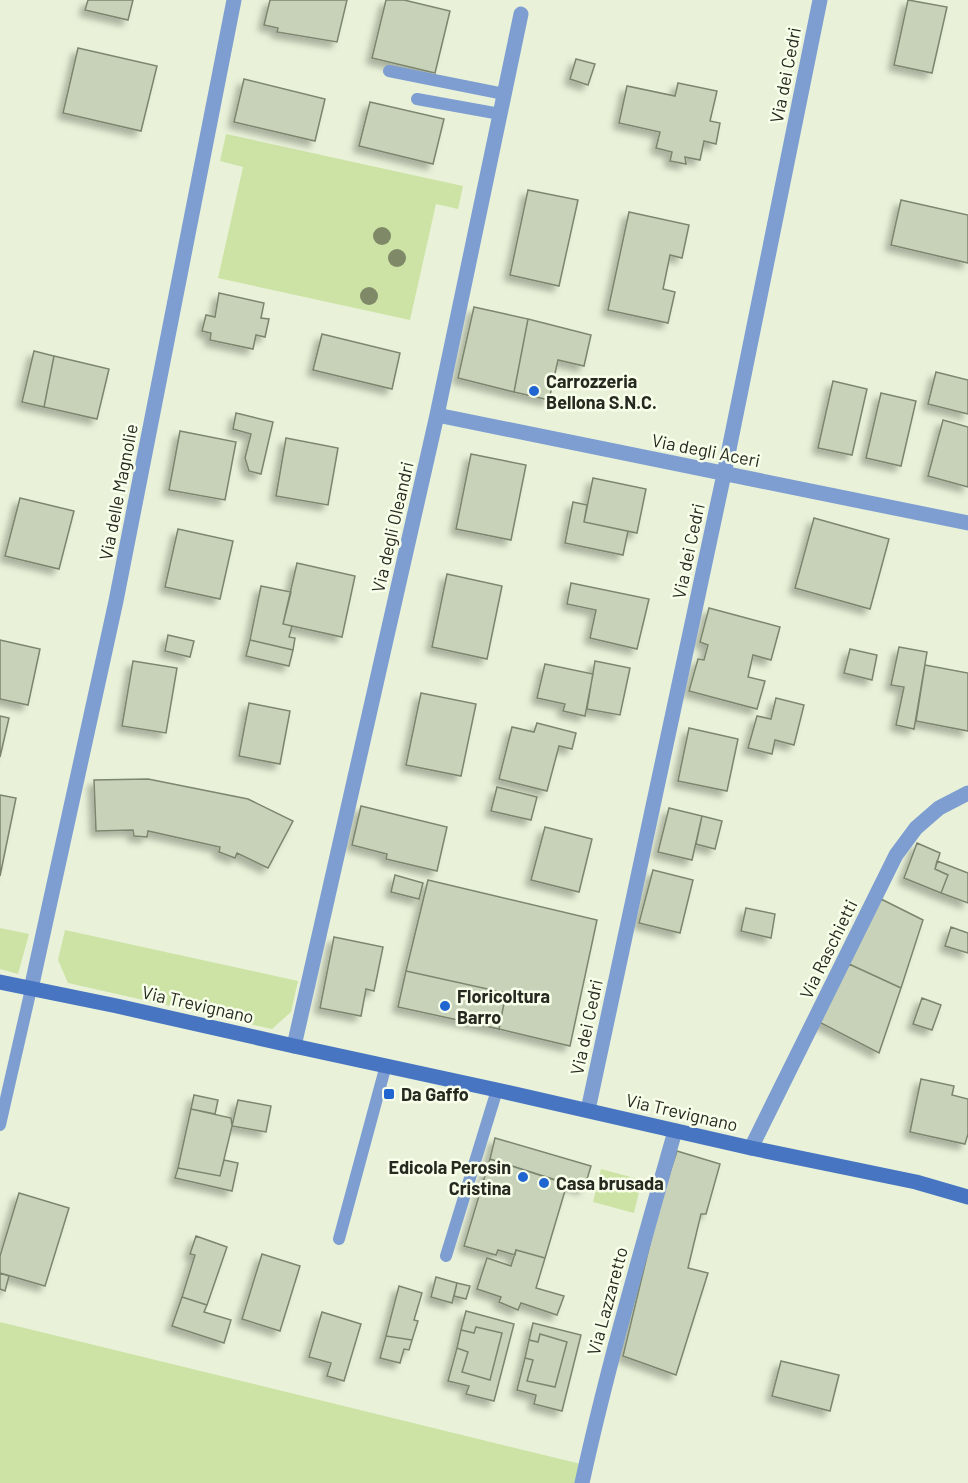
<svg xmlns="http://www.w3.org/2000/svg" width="968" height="1483" font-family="Barlow,sans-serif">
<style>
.green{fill:#cde3a5}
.building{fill:#c8d2b9;stroke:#7c856e;stroke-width:1.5;filter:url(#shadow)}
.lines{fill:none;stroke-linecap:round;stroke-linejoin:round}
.service{stroke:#7e9ed2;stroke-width:12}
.minor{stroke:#7e9ed2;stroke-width:15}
.secondary{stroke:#4775c1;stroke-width:15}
.tree{fill:#7f8967}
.poi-dot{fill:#2065d0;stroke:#f7ffea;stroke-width:2}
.labels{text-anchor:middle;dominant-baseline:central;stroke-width:5;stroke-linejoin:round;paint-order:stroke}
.street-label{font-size:18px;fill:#262920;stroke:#f7ffea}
.poi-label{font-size:18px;font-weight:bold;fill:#262920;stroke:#f7ffea;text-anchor:start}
</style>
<defs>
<filter id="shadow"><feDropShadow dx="-5.5" dy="5.5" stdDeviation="3" flood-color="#0004"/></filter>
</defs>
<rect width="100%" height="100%" fill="#e9f2d9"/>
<path class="green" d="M226 134 463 186 458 209 436 204 410 320 218 278 243 167 220 161Z
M0 928 29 934 18 974 0 969Z
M65 930 298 981 291 1012 272 1029 68 983 58 960Z
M601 1169 642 1180 634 1213 593 1202Z
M0 1322 585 1465 580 1483H0Z"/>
<path class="building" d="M88 0H133L128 20 85 10Z
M270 0H347L337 42 277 32 278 28 264 25Z
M386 0H404L450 11 435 73 372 58Z
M908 0 947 7 932 73 894 65Z
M78 48 157 66 141 131 63 113Z
M576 59 595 64 588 85 570 79Z
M244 79 325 99 315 141 234 122Z
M678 83 717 91 710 121 720 123 716 144 704 141 700 160 685 157 686 164 670 161 672 152 656 148 660 132 619 123 627 86 675 96Z
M370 102 444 119 433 164 359 146Z
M528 190 578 200 559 286 510 275Z
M901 200 968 215V263L891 245Z
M629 212 689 225 682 258 670 255 663 289 675 292 668 323 608 310Z
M219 293 264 303 261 318 269 319 265 337 256 335 253 349 210 340 211 333 202 331 206 315 215 317Z
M474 307 528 319 514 392 458 378Z
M528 319 591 335 584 366 558 360 549 400 514 392Z
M322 334 400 353 392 389 313 370Z
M34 351 54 356 44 407 22 402Z
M54 356 109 369 97 419 44 407Z
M936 372 968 380V414L928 404Z
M833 381 867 389 852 455 818 448Z
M881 393 916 401 901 466 866 458Z
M236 413 273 422 261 474 249 471 245 458 251 434 233 429Z
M943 420 968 427V487L928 476Z
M180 431 236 442 225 500 169 490Z
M286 438 338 448 328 505 276 496Z
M471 454 526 465 511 540 456 529Z
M593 478 646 489 637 533 584 522Z
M20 498 74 511 59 569 5 556Z
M573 502 587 505 584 522 628 531 623 555 565 543Z
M814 518 889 539 870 609 795 588Z
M178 529 233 541 220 599 165 587Z
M297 563 355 576 342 637 283 624Z
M447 574 502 586 487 659 432 647Z
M571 583 649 599 637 649 590 638 596 610 567 604Z
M261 586 291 592 283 624 292 626 289 637 295 638 293 650 250 640Z
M709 608 780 627 771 660 753 655 748 677 765 681 757 709 689 691 698 659 704 660 708 645 700 642Z
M168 635 194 641 190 657 165 651Z
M0 640 40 649 28 705 0 699Z
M250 640 293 650 289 666 246 656Z
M899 647 927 652 914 729 896 725 904 687 891 685Z
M850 649 877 655 872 680 844 673Z
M133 661 177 668 166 733 122 726Z
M595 661 630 668 620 715 587 709Z
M545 664 593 674 585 716 563 711 565 704 537 698Z
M925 665 968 673V731L916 721Z
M421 693 476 704 461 776 406 765Z
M776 698 804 705 794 745 775 740 772 754 748 748 757 716 771 719Z
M249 703 290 711 280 764 239 756Z
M0 716 9 718 0 757Z
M537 723 576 733 572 749 559 746 547 791 499 779 512 727 534 732Z
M689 728 738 739 727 791 678 781Z
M148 779 248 799 293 821 268 868 237 853 235 858 219 852 220 847 148 831 147 837 134 836 133 830 96 831 94 780Z
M497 787 537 797 531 820 491 811Z
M0 795 16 798 0 876Z
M361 806 447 827 437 871 386 859 387 854 352 845Z
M669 808 702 816 692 860 658 852Z
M702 816 722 821 715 849 696 844Z
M545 827 592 839 579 892 531 880Z
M917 843 940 853 935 869 948 875 941 893 904 878Z
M937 861 968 873V903L941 893 948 875 935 869Z
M653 870 693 880 680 933 639 923Z
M395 875 423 883 419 899 391 892Z
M428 880 597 920 570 1046 499 1029 506 993 406 971Z
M881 899 923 920 901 988 849 964Z
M746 908 775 914 771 938 741 931Z
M951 927 968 933V953L945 946Z
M334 937 383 947 374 991 366 989 361 1016 320 1008Z
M849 964 901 988 879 1053 819 1022Z
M406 971 506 993 499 1029 398 1007Z
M922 998 941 1005 932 1030 913 1024Z
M921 1079 954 1086 952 1095 968 1099V1134L965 1144 910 1132Z
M194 1095 218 1100 215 1114 191 1109Z
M238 1100 271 1106 266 1132 232 1126Z
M191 1109 231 1118 232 1126 220 1176 178 1168Z
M495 1138 591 1166 584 1189 490 1159Z
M677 1151 720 1164 706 1214H701L688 1268 708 1273 676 1375 623 1356 660 1202Z
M490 1159 567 1184 545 1258 516 1250 515 1255 498 1250 496 1255 464 1246Z
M224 1160 238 1163 232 1191 175 1178 178 1168 220 1176Z
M19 1193 69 1208 45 1286 0 1273V1256Z
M196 1236 227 1247 207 1305 182 1297 195 1255 190 1254Z
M516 1250 545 1258 536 1288 564 1296 557 1315 521 1303 518 1310 499 1302 501 1297 477 1289 487 1258 511 1266Z
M262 1254 300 1266 280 1331 242 1319Z
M0 1273 9 1276 5 1291 0 1289Z
M436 1277 457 1283 452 1303 431 1297Z
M457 1283 470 1286 466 1299 454 1296Z
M399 1286 422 1293 414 1320 418 1321 412 1340 386 1336Z
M182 1297 207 1305 204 1312 231 1320 224 1343 172 1326Z
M466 1311 514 1324 494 1401 466 1394 469 1386 448 1381 457 1348 468 1352 462 1372 490 1380 502 1333 476 1327 474 1333 461 1330Z
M322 1312 361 1324 344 1381 327 1376 331 1363 309 1357Z
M533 1323 581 1335 562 1411 534 1404 536 1395 517 1390 525 1358 533 1360 527 1381 555 1387 567 1342 540 1334 538 1342 529 1340Z
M476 1327 502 1333 490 1380 462 1372 468 1352 457 1348 461 1330 474 1333Z
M540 1334 567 1342 555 1387 527 1381 533 1360 525 1358 529 1340 538 1342Z
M386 1336 412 1340 409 1350 404 1349 400 1363 380 1358Z
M781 1361 839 1375 830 1411 772 1396Z"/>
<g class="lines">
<path class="service" d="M389 71 504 94
M417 99 500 114
M0 1125 31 989
M339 1239 386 1065
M446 1256 497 1090"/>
<path class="minor" d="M437 415 968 523
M31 989 116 601 234 0
M294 1046 437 415 521 14
M588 1110 724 474 820 0
M751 1148 896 855 916 828 939 808 968 793
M582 1483C608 1364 642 1248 675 1131"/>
<path class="secondary" d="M0 982 117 1006 294 1046 497 1090 751 1148 916 1182 968 1197"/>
</g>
<g class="tree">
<circle cx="382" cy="236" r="9"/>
<circle cx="397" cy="258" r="9"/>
<circle cx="369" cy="296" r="9"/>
</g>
<g class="poi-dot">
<circle cx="534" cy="391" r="6"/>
<circle cx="445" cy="1006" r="6"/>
<rect x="383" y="1088" width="12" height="12" rx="3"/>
<circle cx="523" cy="1177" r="6"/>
<circle cx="544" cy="1183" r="6"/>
</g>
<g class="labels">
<g class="street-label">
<text transform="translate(785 75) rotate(-79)">Via dei Cedri</text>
<text transform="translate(706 450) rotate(11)">Via degli Aceri</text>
<text transform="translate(118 492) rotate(-79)">Via delle Magnolie</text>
<text transform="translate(392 527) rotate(-77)">Via degli Oleandri</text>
<text transform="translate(688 551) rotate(-78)">Via dei Cedri</text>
<text transform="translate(828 949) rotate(-64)">Via Raschietti</text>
<text transform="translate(198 1004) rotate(13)">Via Trevignano</text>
<text transform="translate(586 1027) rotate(-78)">Via dei Cedri</text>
<text transform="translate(682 1112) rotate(13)">Via Trevignano</text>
<text transform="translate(607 1301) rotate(-75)">Via Lazzaretto</text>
</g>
<g class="poi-label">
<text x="546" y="381">Carrozzeria<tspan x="546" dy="21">Bellona S.N.C.</tspan></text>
<text x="457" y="996">Floricoltura<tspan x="457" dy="21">Barro</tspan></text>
<text x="401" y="1094">Da Gaffo</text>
<text x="511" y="1167" text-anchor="end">Edicola Perosin<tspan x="511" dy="21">Cristina</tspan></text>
<text x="556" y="1183">Casa brusada</text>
</g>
</g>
</svg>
